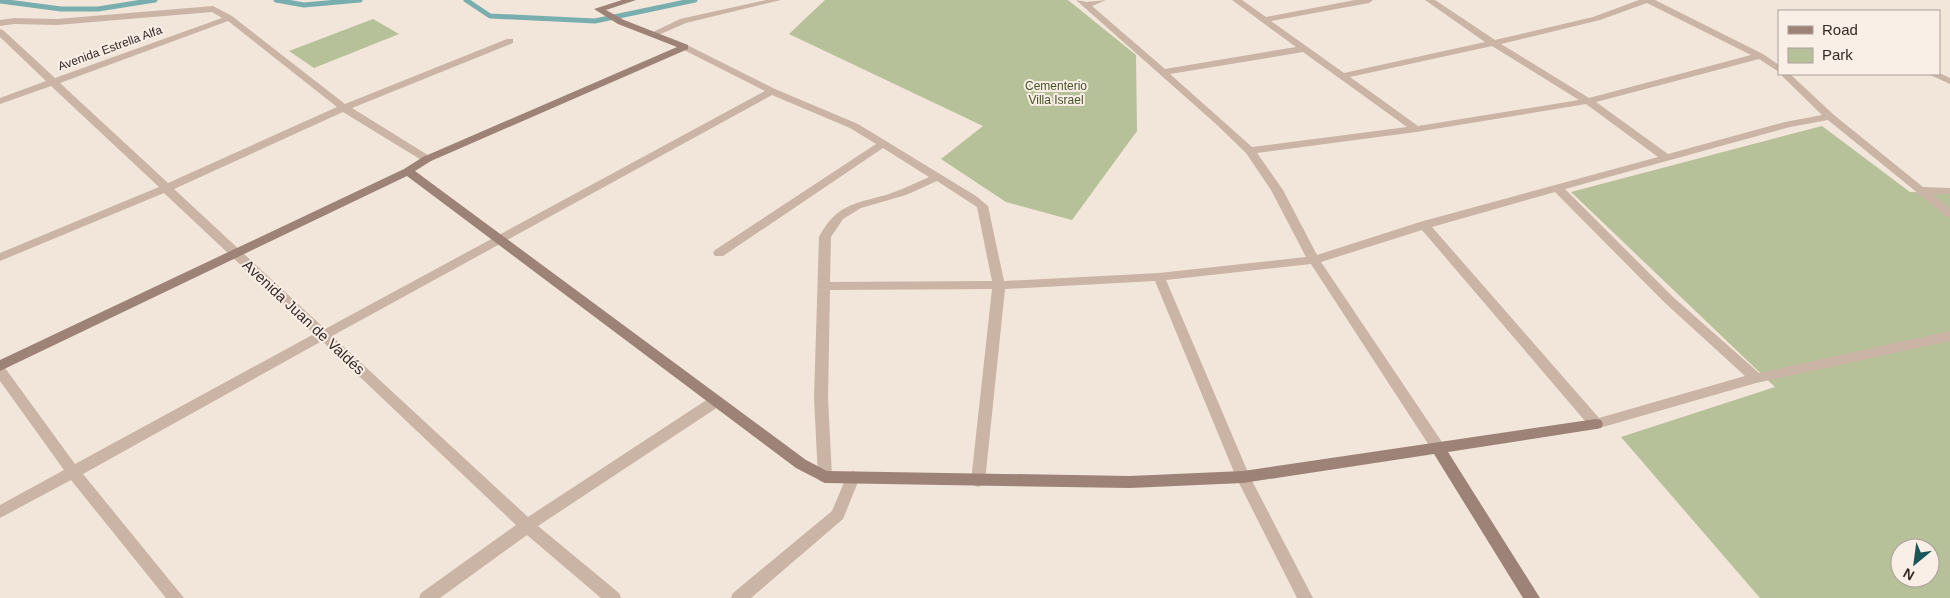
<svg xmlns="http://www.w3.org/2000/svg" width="1950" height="598" font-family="Helvetica,sans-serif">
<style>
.green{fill:#b6c199;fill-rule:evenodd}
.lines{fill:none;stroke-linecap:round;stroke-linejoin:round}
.stream{stroke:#78afae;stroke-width:5}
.lane{fill:#cab4a5;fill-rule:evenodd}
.street{fill:#cab4a5;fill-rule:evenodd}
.secondary{fill:#9d8277;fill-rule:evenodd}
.labels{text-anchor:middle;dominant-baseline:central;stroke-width:4;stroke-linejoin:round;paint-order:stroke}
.far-street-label{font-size:12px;fill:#352a27;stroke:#f9efe6}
.far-park-label{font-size:12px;fill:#47542a;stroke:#f9efe6}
.street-label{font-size:15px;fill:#352a27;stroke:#f9efe6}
</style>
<rect width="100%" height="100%" fill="#f2e5d9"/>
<path class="green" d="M825 0H1068L1136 55 1137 131 1072 220 1006 202 941 159 983 126 789 34Z
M373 19 399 34 314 68 289 51Z
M1822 126 1910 192 1950 193V598H1760L1621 437 1775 387 1571 192ZM1900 548H1930V578H1900Z"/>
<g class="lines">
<path class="stream" d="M276 0 304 5 360 0
M466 0 490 16 595 21 695 0
M0 1 61 9H98L155 0"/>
<path class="lane" d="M766 0H781L686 23 656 36 649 34 680 19Z"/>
<path class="street" d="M1076 0 1087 2 1106 0 1092 6 1165 69 1296 47 1232 0H1242L1266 17 1355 0H1373L1369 3 1271 21 1344 73 1485 42 1425 0H1435L1495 40 1593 17 1639 0H1655L1763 54 1779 65V72L1759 59 1596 102 1668 154 1785 122 1822 115 1780 74H1790L1834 115 1923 187 1950 188V194H1932L1950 208V217L1946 216 1828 120 1790 127 1565 189 1672 296 1759 373 1950 331V341L1756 383 1596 429 1591 428 1422 230 1321 262 1444 445 1446 449 1444 453 1439 455 1434 453 1311 264 1166 280 1250 477 1313 598H1297L1236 477 1155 281 1005 289 985 481 983 485 978 487 973 485 971 481 992 289 830 290 828 398 832 477 830 481 825 483 820 481 818 477 814 398 819 237C836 205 853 204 886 195 901 190 915 183 929 177L883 148 723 256H715L713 253 715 250 876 144 850 128 772 95 332 336 528 517 711 397H721L723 401 721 405 538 526 619 593 621 598H601L527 535 440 598H419L421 593 516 525 322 341 83 474 184 598H166L71 480 0 518V505L64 470 0 381V366L5 368 75 464 314 334 164 193 0 261V253L159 187 51 86 0 104V98L46 81 0 37V29L3 30 55 78 222 18 212 12 57 25 14 24 0 26V20L14 18 57 19 213 6 232 16 345 104 507 39H513V43L352 108 431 157 432 159 431 161H423L343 112 174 189 325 329 765 91 682 49 680 47 685 44 775 89 858 124 976 196 988 206 1004 281 1159 273 1306 257 1271 190 1246 153 1216 124ZM1647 3 1751 55 1589 98 1501 44 1600 20ZM228 21 337 107 168 183 60 83ZM1492 46 1579 100 1418 126 1350 77ZM1303 52 1407 127 1252 147 1170 74ZM1586 104 1658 157 1420 222 1317 255 1283 190 1257 153 1416 132ZM937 181 977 207 992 281 830 282 831 237 843 219 861 208 906 195ZM1555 192 1664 302 1745 376 1599 418 1432 227Z
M1939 73 1950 78V84L1928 74Z
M853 471 858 473 860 477 843 519 751 598H731L733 593 832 511 848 473Z"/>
<path class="secondary" d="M622 0H636L606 10 624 20 688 45V49L431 161 415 171 806 460 827 471 1130 476 1243 471 1596 419 1601 420 1603 424 1601 428 1596 429 1448 452 1540 598H1523L1434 454 1243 483 1130 488 825 483 796 468 407 176 0 371V360L404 169 423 157 677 47 618 24 594 9Z"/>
</g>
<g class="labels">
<g class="far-street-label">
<text transform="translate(110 48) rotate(-20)">Avenida Estrella Alfa</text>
</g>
<g class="far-park-label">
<text x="1056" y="86">Cementerio<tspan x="1056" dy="14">Villa Israel</tspan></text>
</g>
<g class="street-label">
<text transform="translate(304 317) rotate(43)">Avenida Juan de Valdés</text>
</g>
</g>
<rect x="1778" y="10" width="162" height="65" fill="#f9efe6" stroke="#aba09a"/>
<rect x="1788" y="26" width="25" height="8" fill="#9d8277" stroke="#aba09a"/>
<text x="1822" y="35" font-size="15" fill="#352a27">Road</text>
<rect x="1788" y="48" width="25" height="15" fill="#b6c199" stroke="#aba09a"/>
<text x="1822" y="60" font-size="15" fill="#352a27">Park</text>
<g transform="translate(1915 563) rotate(209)"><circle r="24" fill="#f9efe6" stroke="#aba09a"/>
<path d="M0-4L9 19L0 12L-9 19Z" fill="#1c5757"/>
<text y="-8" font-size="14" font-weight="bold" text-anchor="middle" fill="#352a27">N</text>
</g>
</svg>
